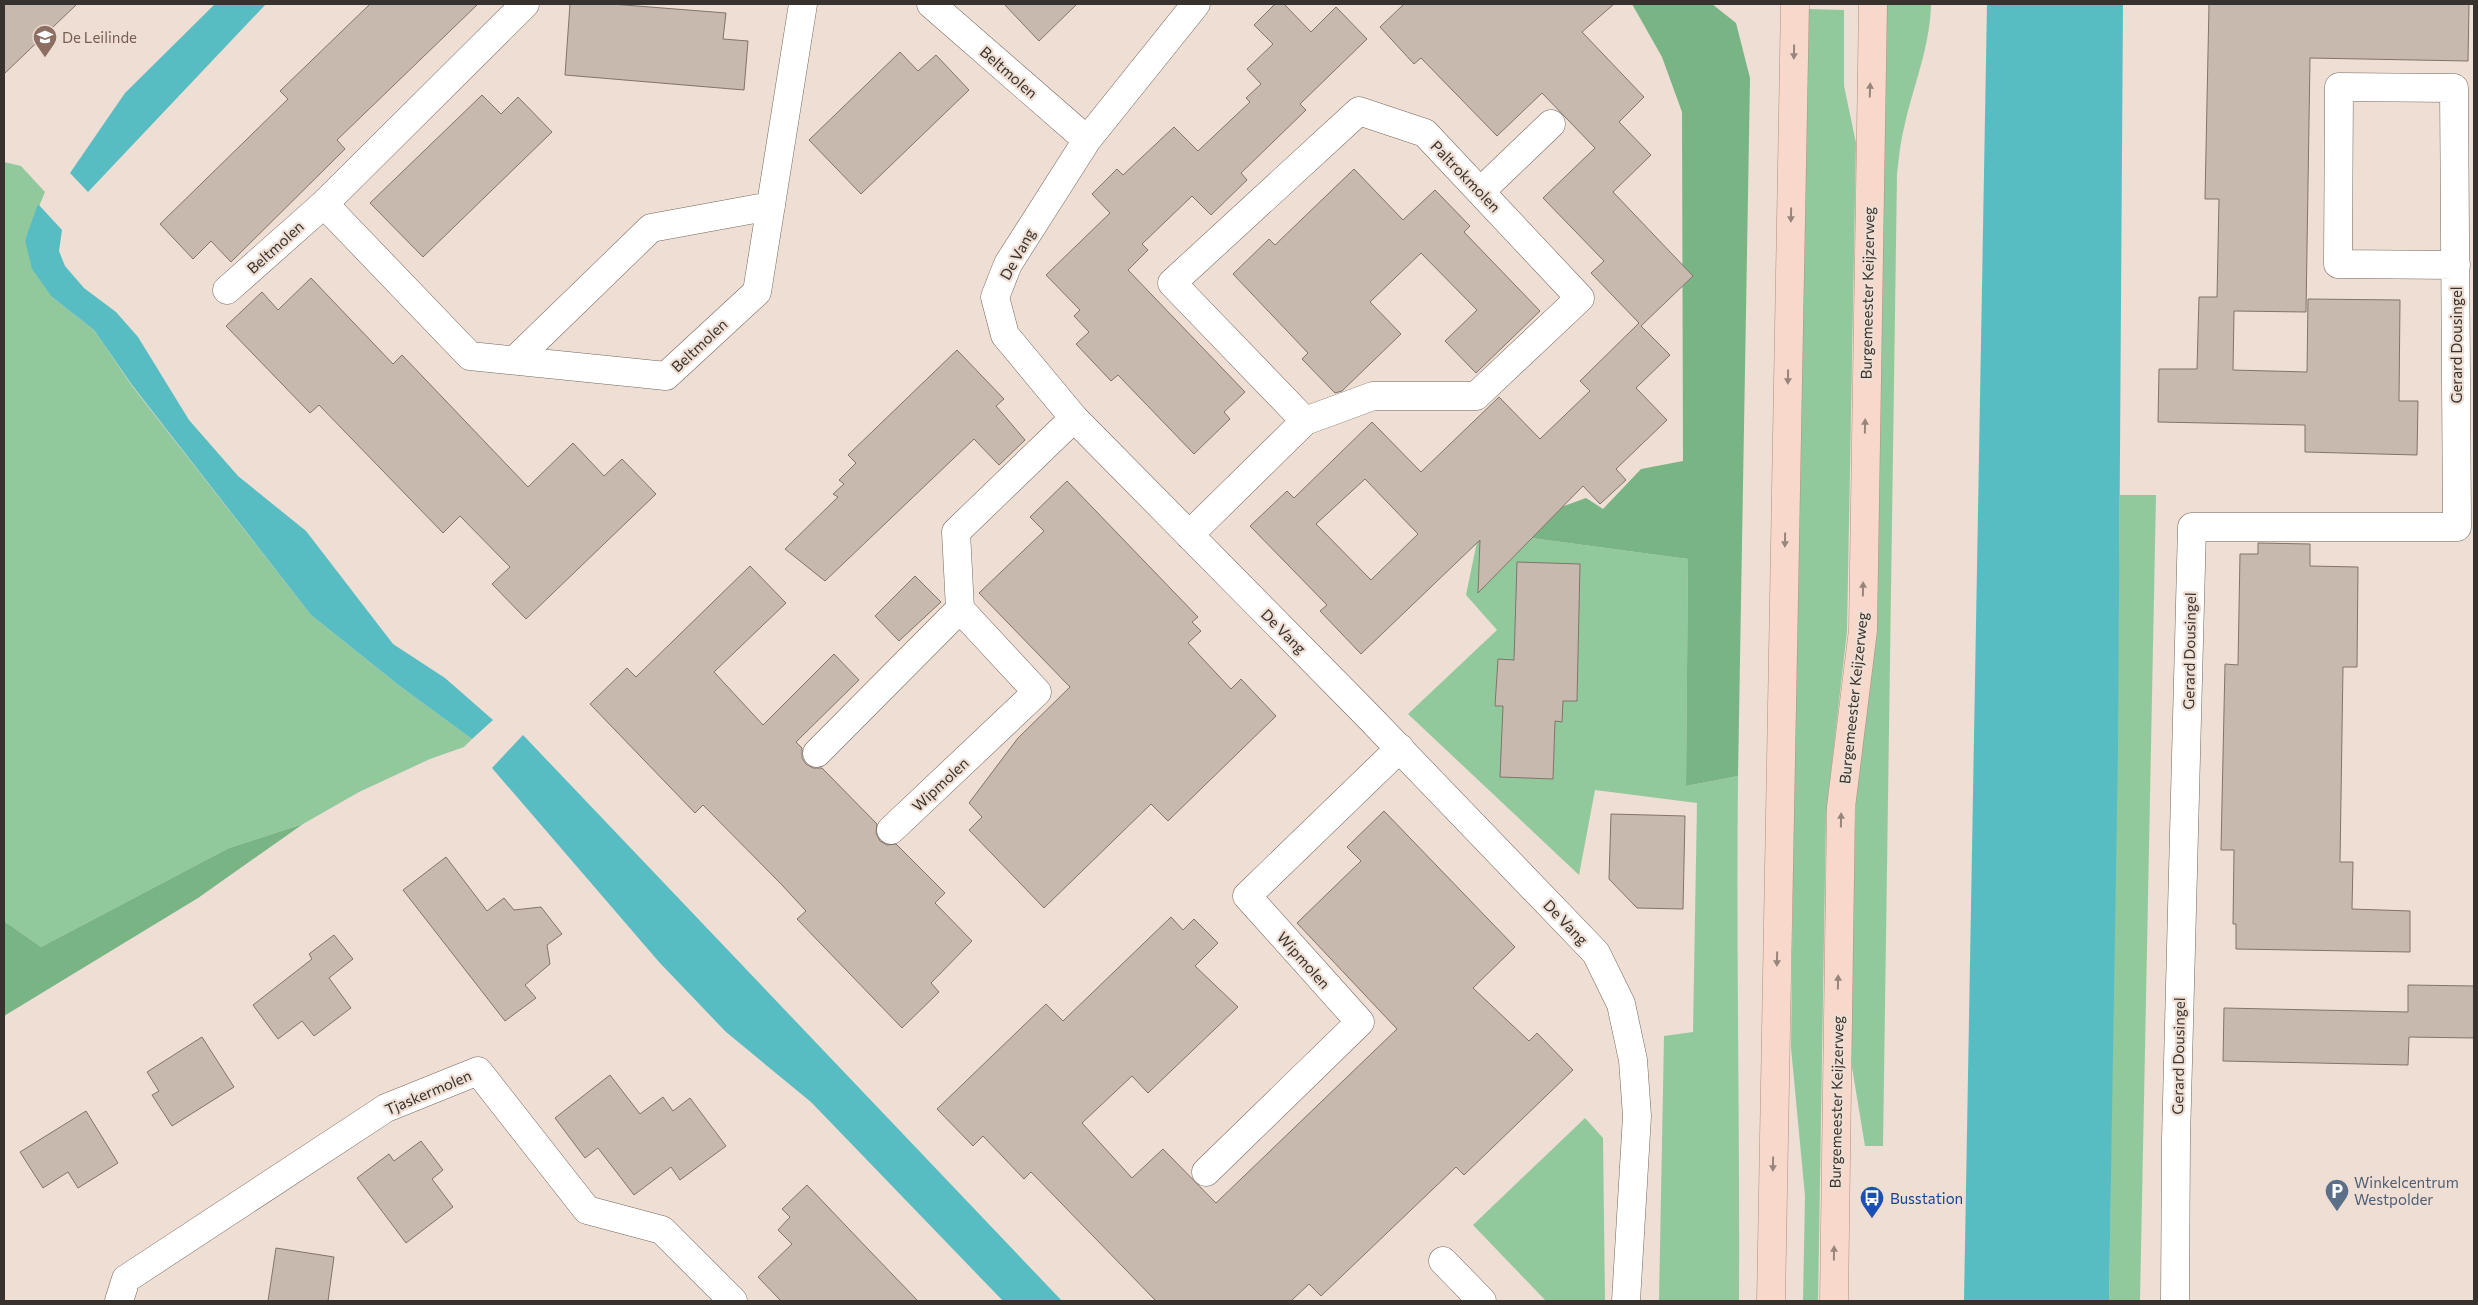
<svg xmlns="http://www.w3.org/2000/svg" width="2478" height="1305" font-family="Commissioner,sans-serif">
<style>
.green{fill:#92c99c}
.forest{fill:#78b484}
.water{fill:#58bdc3}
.building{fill:#c7b9ae;stroke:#82746a;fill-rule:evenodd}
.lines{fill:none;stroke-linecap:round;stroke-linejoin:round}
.minor-casing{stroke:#74675d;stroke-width:29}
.major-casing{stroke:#b28d7e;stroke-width:29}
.minor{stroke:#fff;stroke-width:28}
.major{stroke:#f8d8cb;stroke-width:28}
.oneway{fill:#98857c}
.labels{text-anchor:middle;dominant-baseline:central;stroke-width:4.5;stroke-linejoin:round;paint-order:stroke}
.education-label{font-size:15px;fill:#785e54;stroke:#eeded3;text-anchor:start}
.street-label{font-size:15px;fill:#37322d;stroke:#eeded3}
.service-label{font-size:15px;fill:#4e5e75;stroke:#eeded3;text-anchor:start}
.transit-label{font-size:15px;fill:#164399;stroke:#eeded3;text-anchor:start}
</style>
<rect width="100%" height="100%" fill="#eeded3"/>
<path class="green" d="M1886 4H1931C1930 48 1913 86 1904 128 1900 143 1899 159 1897 174L1883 1146H1865L1850 1055 1856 788Z
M1809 9 1844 10V86L1856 143 1847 631 1826 816 1818 1301H1803L1805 1196 1791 1048 1797 515Z
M4 162 21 166 45 192 25 240 52 297 94 330 132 386 311 615 401 687 472 739 464 747 430 759 359 792 303 824 229 848 41 947 4 921Z
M2120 495H2156L2140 1301H2109Z
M1517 536 1688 559 1686 786 1738 776C1736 951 1740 1126 1739 1301H1659L1664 1036 1693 1032 1697 803 1595 790 1579 875 1408 714 1497 630 1466 595 1478 537Z
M1585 1118 1603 1138 1605 1301H1546L1473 1225Z"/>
<path class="forest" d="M1632 4H1712L1736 23 1750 78 1738 776 1686 786 1688 559 1517 536 1547 487 1564 506 1586 498 1603 509 1641 469 1683 461 1682 112 1662 57Z
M303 824 198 898 4 1016V921L41 947 229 848Z"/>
<path class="water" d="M215 4H266L88 192 70 173 125 93Z
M1987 4H2123L2118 750 2109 1301H1964Z
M38 204 62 230 59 251 65 266 84 288 116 312 138 337 189 420 238 476 306 531 393 644 445 678 493 720 472 739 401 687 311 615 132 385 94 330 52 297 32 269 25 240Z
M523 735 1062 1301H1003L811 1102 726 1032 659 962 492 768Z"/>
<path class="building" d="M4 4H77L4 74Z
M370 4H478L337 140 345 149 231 262 211 241 193 259 160 224 288 99 280 91Z
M570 4H612L726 13 723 39 748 41 744 90 565 75Z
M1004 4H1077L1039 41Z
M1275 4H1284L1311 32 1336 7 1367 39 1300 104 1306 110 1241 173 1247 180 1211 215 1192 196 1142 244 1148 250 1128 270 1245 392 1224 412 1230 419 1194 454 1118 375 1111 381 1076 344 1089 332 1074 316 1080 310 1046 275 1110 213 1092 194 1117 169 1123 175 1174 127 1198 151 1250 102 1246 98 1261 84 1247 69 1273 44 1254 25Z
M1404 4H1614L1582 32 1644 97 1619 122 1651 155 1613 192 1693 276 1641 326 1670 355 1636 388 1667 420 1616 469 1626 480 1600 504 1583 486 1478 593 1480 540 1361 654 1320 611 1327 605 1250 526 1287 491 1294 498 1372 422 1421 472 1499 397 1540 439 1590 391 1580 381 1639 323 1591 273 1604 261 1543 198 1595 148 1542 93 1497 136 1421 58 1414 64 1380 27ZM1365 479 1418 534 1371 580 1316 524Z
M2209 4H2469L2468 61 2310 58 2306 312 2234 311 2233 370 2307 372 2308 299 2400 300 2399 401H2418L2417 455 2305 452V425L2158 422 2159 369H2197L2199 297H2217L2219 199H2205Z
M900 52 918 71 936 55 969 90 861 194 809 140Z
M482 95 501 114 518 97 552 132 423 257 370 203Z
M1354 169 1403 220 1435 190 1470 226 1464 232 1540 311 1476 373 1445 341 1477 310 1421 253 1370 302 1401 334 1342 391 1335 393 1302 359 1308 353 1233 274 1269 239 1275 245Z
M311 278 393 364 402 355 528 487 573 443 604 476 622 459 656 494 526 619 492 584 510 567 460 516 443 533 319 405 310 413 226 326 262 292 278 310Z
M957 350 1004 399 996 406 1025 440 999 465 974 439 825 581 785 549 838 497 833 494 844 484 839 480 856 463 848 455Z
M1067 481 1198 617 1192 622 1201 631 1188 643 1231 689 1241 679 1276 716 1168 821 1151 804 1044 908 969 830 982 817 969 803 1018 738 1070 687 979 593 1044 531 1030 517Z
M2258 543 2310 544V566L2358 567 2357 667H2343L2340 862H2353L2352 909 2410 911V952L2236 949V924H2233L2234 850H2221L2225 664 2238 665 2240 554H2258Z
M1517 562 1580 564 1577 701H1563L1562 722 1555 721 1553 779 1500 777 1503 706H1495L1498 659 1514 660Z
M750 566 786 603 714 672 763 725 834 654 859 680 796 742 802 748V758L806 764 813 768H822L877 824 876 833 880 841 887 845 896 844 945 893 935 903 972 941 931 983 939 992 902 1028 797 919 806 911 781 884 703 805 695 813 590 704 627 668 636 677Z
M915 576 941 602 899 641 875 616Z
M1384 811 1515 947 1473 988 1529 1041 1537 1033 1573 1070 1464 1175 1456 1167 1321 1296 1309 1284 1291 1301H1156L1031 1172 1024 1179 983 1136 973 1146 937 1109 1046 1004 1063 1021 1171 917 1183 930 1194 919 1218 943 1195 966 1238 1007 1148 1093 1132 1076 1082 1123 1132 1178 1163 1149 1216 1203 1397 1029 1297 923 1361 861 1347 847Z
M1611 814 1685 816 1683 909 1637 908 1609 879Z
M446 857 487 911 504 898 514 910 541 907 562 934 547 945 550 964 525 985 536 998 505 1021 403 890Z
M334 935 353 959 329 978 351 1008 314 1036 302 1021 278 1039 253 1005 312 959 309 954Z
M2408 985 2474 986V1038L2409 1037 2408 1065 2223 1061 2224 1008 2408 1012Z
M202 1037 234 1087 172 1126 152 1095 159 1091 147 1072Z
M610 1075 640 1114 663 1097 673 1111 690 1098 726 1146 680 1180 671 1167 634 1195 598 1148 585 1158 555 1118Z
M86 1111 118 1163 78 1188 68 1172 43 1188 20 1152Z
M421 1141 443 1170 432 1179 453 1207 406 1243 357 1178 389 1154 394 1161Z
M807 1185 867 1248 918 1301H781L758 1277 792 1244 778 1230 790 1217 782 1209Z
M276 1248 334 1257 328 1301H268Z"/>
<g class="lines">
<defs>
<path id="minor" d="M931 4 1087 140
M1196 4 1087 140 1008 264 995 297 1005 335 1074 418 1368 716 1596 953 1621 1004 1633 1060 1637 1116 1626 1301
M1481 191 1551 124
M324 204 470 356 666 376 757 292 803 4
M227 290 324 204 525 4
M515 360 651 228 771 206
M1189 535 1305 421 1373 396H1476L1580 298 1425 133 1359 111 1172 283 1305 421
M817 753 960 609 956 532 1074 418
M891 830 1037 692 960 609
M1206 1172 1360 1022 1247 896 1400 748
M1443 1261 1482 1301
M119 1301 126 1279 386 1108 478 1071 587 1210 662 1230 733 1301
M2175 1301 2176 1139 2192 527H2457L2454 88 2339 87 2338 264 2456 265"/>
<path id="major" d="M1771 1301 1795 4
M1834 1301 1841 807 1863 630 1873 4"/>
</defs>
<use href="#minor" class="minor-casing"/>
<use href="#major" class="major-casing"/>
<use href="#minor" class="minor"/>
<use href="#major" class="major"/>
</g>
<defs><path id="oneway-solid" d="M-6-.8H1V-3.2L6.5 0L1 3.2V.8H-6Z" transform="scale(1.25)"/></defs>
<g class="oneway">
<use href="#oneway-solid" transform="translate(1794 52) rotate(91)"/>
<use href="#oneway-solid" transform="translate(1870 90) rotate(-88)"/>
<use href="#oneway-solid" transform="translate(1791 215) rotate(91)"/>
<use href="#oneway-solid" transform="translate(1788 377) rotate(91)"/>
<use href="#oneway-solid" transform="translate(1865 426) rotate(-89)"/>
<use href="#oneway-solid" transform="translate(1785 540) rotate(91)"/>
<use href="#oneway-solid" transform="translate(1863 589) rotate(-89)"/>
<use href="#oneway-solid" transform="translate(1841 820) rotate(-89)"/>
<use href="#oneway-solid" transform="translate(1777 959) rotate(91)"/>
<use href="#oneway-solid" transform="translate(1838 982) rotate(-89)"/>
<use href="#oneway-solid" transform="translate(1773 1164) rotate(91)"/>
<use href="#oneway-solid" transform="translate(1834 1253) rotate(-89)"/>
</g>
<defs>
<symbol id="school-pin" viewBox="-11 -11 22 30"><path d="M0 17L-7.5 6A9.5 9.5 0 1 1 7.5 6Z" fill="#8d6e63" stroke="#eeded3"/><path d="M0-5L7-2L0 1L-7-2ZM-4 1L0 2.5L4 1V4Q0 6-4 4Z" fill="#fff"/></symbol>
<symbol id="parking-pin" viewBox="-11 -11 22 30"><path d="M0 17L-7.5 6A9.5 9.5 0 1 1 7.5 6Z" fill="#5c6f8a" stroke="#eeded3"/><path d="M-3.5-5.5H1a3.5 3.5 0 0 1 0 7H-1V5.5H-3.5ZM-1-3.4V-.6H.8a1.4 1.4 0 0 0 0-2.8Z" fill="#fff"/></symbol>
<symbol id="bus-pin" viewBox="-11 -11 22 30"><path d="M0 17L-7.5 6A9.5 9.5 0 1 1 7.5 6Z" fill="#1a4fb4" stroke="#eeded3"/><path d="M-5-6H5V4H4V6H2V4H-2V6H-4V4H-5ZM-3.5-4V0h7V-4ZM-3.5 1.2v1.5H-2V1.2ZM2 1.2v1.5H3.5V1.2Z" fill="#fff"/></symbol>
</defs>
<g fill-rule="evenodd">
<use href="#school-pin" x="31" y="23" width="28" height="38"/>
<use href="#parking-pin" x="2323" y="1177" width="28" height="38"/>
<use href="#bus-pin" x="1858" y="1184" width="28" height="38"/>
</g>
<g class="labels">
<g class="education-label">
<text x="62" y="37">De Leilinde</text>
</g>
<g class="street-label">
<text transform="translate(1009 72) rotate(41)">Beltmolen</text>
<text transform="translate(1466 176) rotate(46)">Paltrokmolen</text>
<text transform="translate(275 247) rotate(-42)">Beltmolen</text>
<text transform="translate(1017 254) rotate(-61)">De Vang</text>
<text transform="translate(1867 293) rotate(-89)">Burgemeester Keijzerweg</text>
<text transform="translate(699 345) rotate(-43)">Beltmolen</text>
<text transform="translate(2456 345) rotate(-90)">Gerard Dousingel</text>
<text transform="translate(1284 631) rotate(45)">De Vang</text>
<text transform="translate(2189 651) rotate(-89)">Gerard Dousingel</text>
<text transform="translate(1853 698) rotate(-84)">Burgemeester Keijzerweg</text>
<text transform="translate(940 784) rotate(-43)">Wipmolen</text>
<text transform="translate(1566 922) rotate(46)">De Vang</text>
<text transform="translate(1304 960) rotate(48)">Wipmolen</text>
<text transform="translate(2178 1056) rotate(-89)">Gerard Dousingel</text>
<text transform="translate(428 1092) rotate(-23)">Tjaskermolen</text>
<text transform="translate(1836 1102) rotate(-89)">Burgemeester Keijzerweg</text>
</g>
<g class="service-label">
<text x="2354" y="1182">Winkelcentrum<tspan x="2354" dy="17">Westpolder</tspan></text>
</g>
<g class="transit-label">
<text x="1890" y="1198">Busstation</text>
</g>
</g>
<rect width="2478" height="1305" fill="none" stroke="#37322d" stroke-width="10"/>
</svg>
